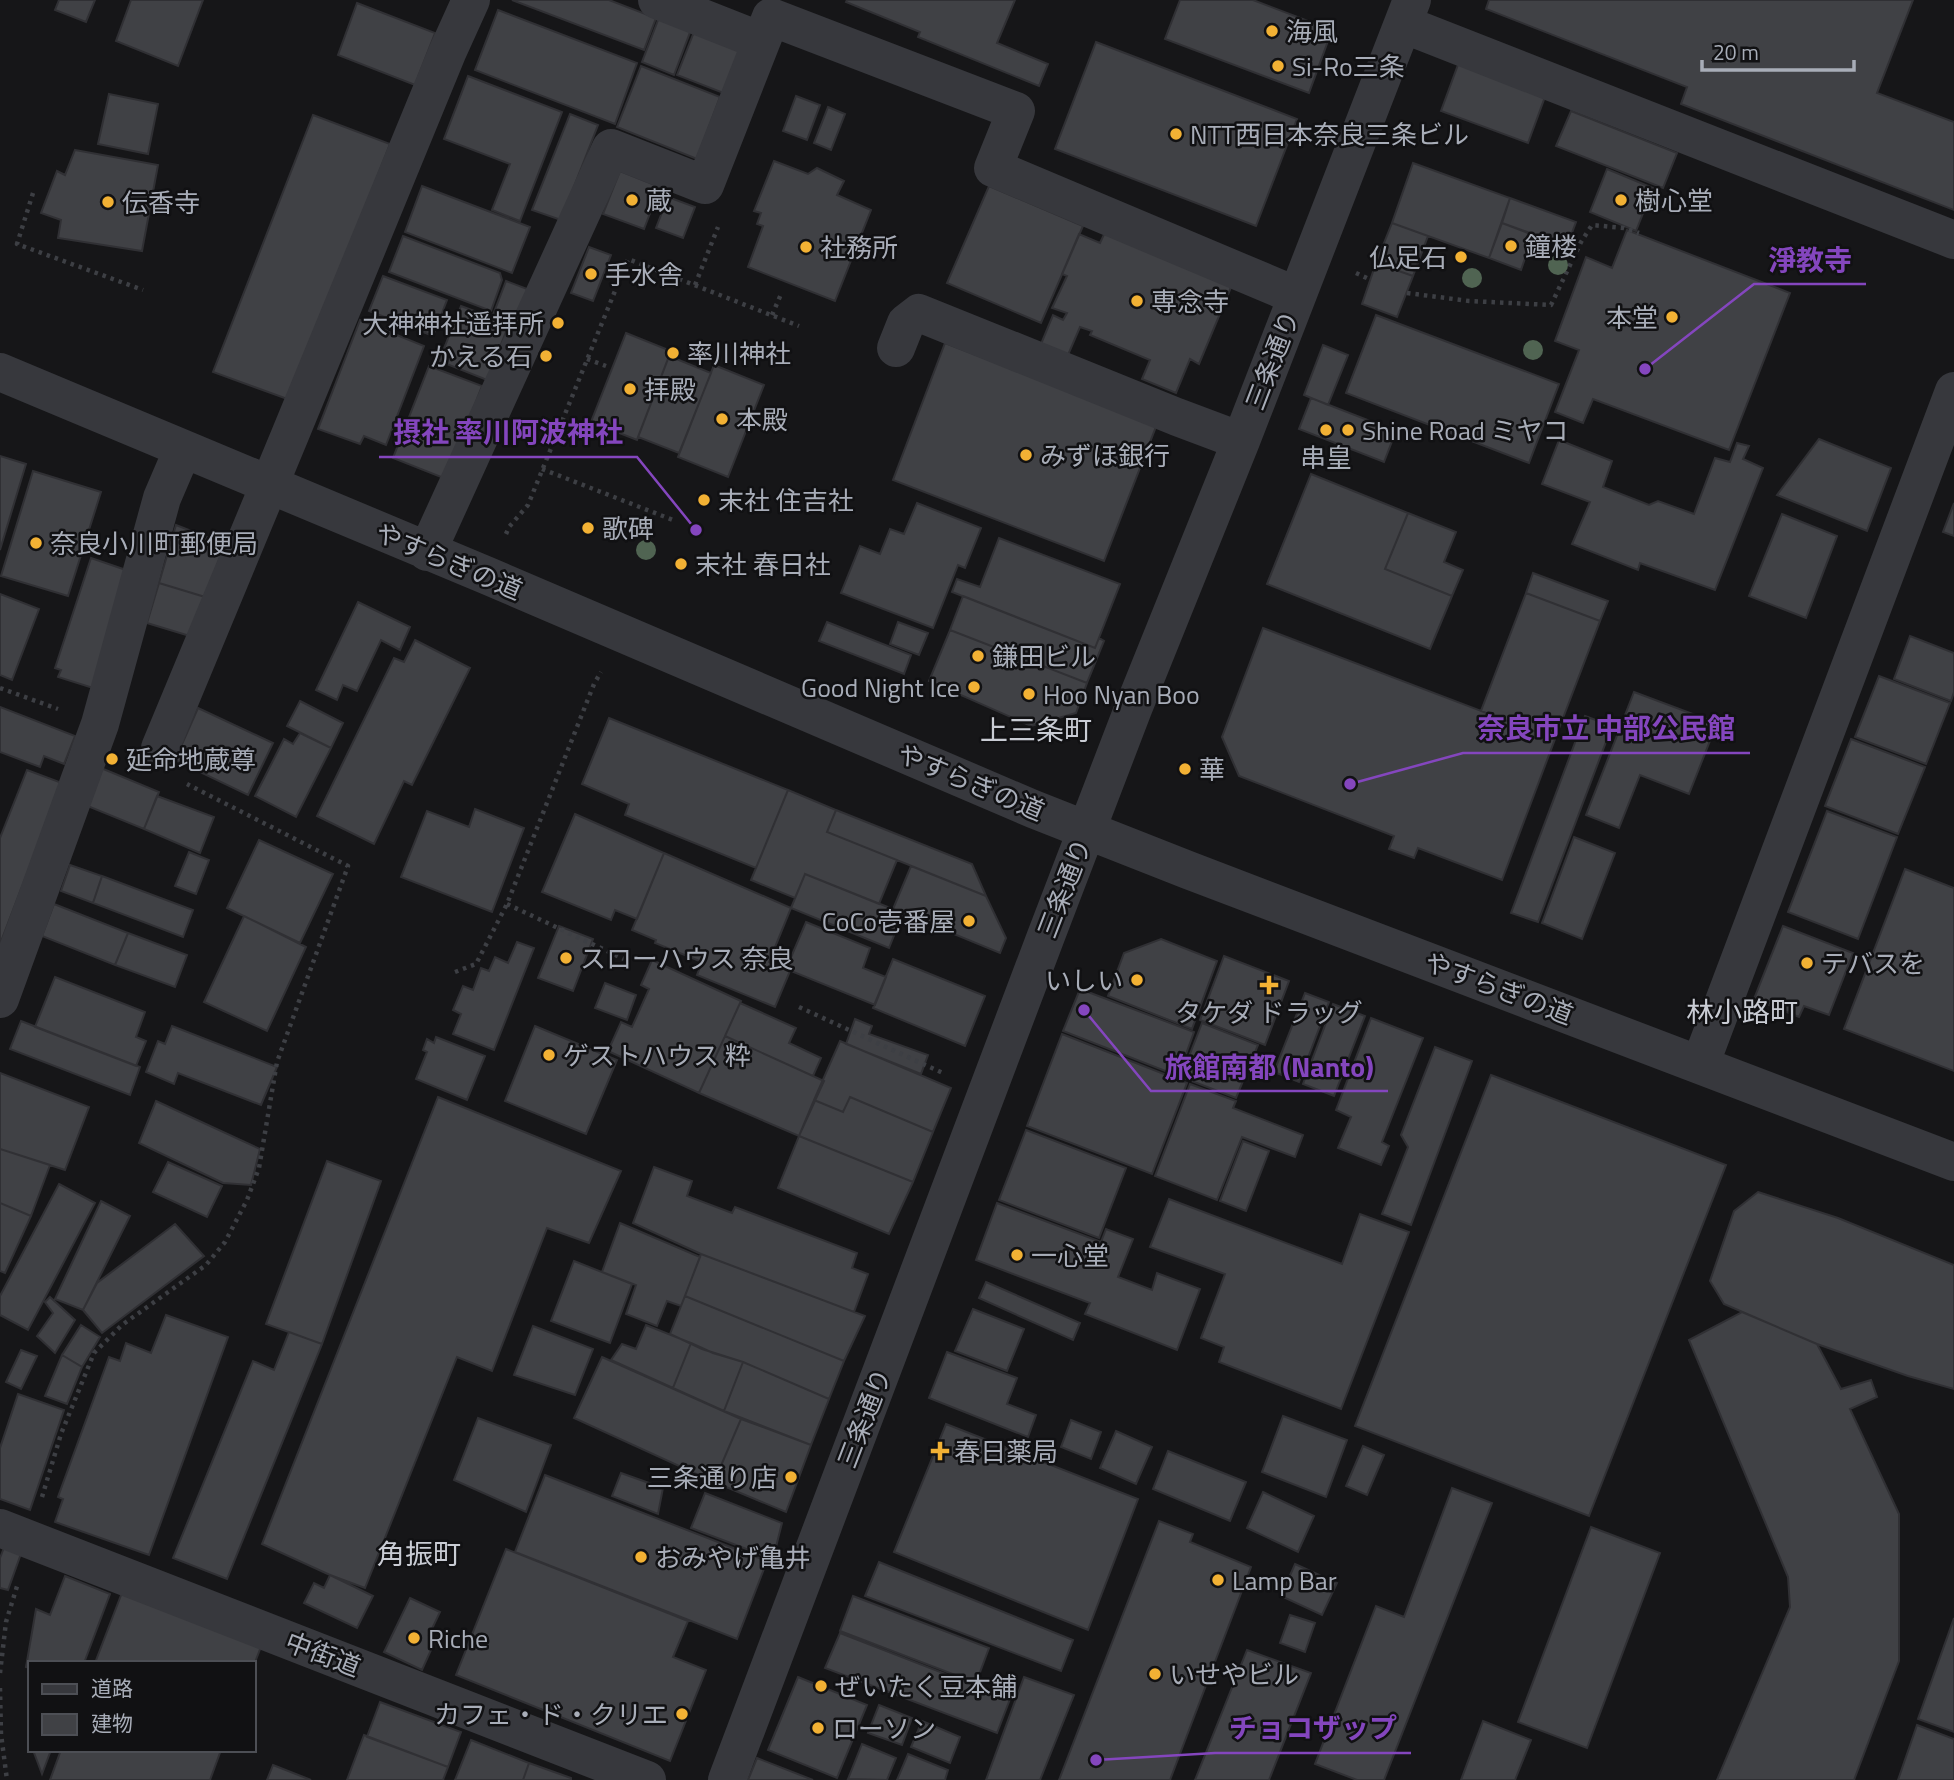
<svg xmlns="http://www.w3.org/2000/svg" width="1954" height="1780" font-family="'Titillium Web','Noto Sans JP',sans-serif">
<style>
.building{fill:#404145;stroke:#303034;stroke-width:2}
.lines{fill:none;stroke-linecap:round;stroke-linejoin:round}
.path{stroke:#3d3f44;stroke-width:4.5;stroke-dasharray:3.5 5;stroke-linecap:butt}
.minor{stroke:#37383d;stroke-width:38}
.tree{fill:#506452}
.poi-dot{fill:#f2b134;stroke:#111113;stroke-width:2.5}
.labels{text-anchor:middle;dominant-baseline:central;stroke-width:5;stroke-linejoin:round;paint-order:stroke}
.poi-label{font-size:26px;fill:#a8adb8;stroke:#111113;text-anchor:start}
.street-label{font-size:26px;fill:#a8adb8;stroke:#111113}
.neighbourhood-label{font-size:28px;fill:#c9ccd4;stroke:#111113}
.leader{fill:none;stroke:#8446be;stroke-width:2.5}
.callout-dot{fill:#8446be;stroke:#111113;stroke-width:2.5}
.callout-label{font-size:28px;text-anchor:middle;font-weight:bold;fill:#8446be;stroke:#111113;stroke-width:5;stroke-linejoin:round;paint-order:stroke}
</style>
<rect width="100%" height="100%" fill="#161618"/>
<path class="building" d="M59 0H95L86 22 55 10Z
M131 0H203L178 66 116 41Z
M512 0H609L656 18 644 50Z
M847 0H1015L997 43 1048 64 1039 86 918 37 920 32 846 2Z
M1180 0H1253L1332 30 1309 93 1165 39Z
M1489 0H1913L1877 93 1954 122V210L1681 104 1687 87 1486 9Z
M357 3 435 33 415 85 338 55Z
M498 10 637 63 615 124 475 70Z
M660 15 692 27 674 75 642 62Z
M694 32 743 51 726 94 677 75Z
M1096 42 1297 119 1256 226 1055 149Z
M1459 62 1546 94 1528 143 1441 111Z
M641 66 720 97 697 159 617 127Z
M468 76 562 112 520 221 492 210 510 164 444 139Z
M109 94 158 104 148 154 98 144Z
M796 96 820 105 807 140 783 131Z
M828 107 845 114 831 150 814 143Z
M1571 111 1677 153 1663 188 1556 146Z
M570 114 598 125 561 220 532 210Z
M313 115 390 144 290 400 213 372Z
M75 150 158 165 142 251 58 238 61 220 41 213 57 171 65 175Z
M774 161 808 174 817 168 844 181 837 195 871 210 835 301 748 267 763 226 757 224 761 213 754 211Z
M1413 163 1510 198 1489 258 1392 223Z
M1607 169 1653 188 1636 231 1590 212Z
M620 171 660 187 644 229 603 214Z
M422 186 530 227 512 273 405 232Z
M989 186 1083 226 1041 323 947 283Z
M668 197 695 207 683 238 656 228Z
M1510 198 1576 222 1567 246 1502 223Z
M1392 223 1428 236 1413 276 1376 263Z
M1502 223 1533 235 1521 270 1489 258Z
M1107 228 1232 285 1199 364 1190 359 1176 393 1142 379 1150 360 1090 335 1092 331 1080 327 1068 355 1041 344 1053 315 1063 320 1067 313 1052 308 1067 276 1062 274 1079 234 1100 243Z
M1627 230 1790 293 1729 450 1593 399 1583 423 1555 412 1579 350 1555 341 1586 257 1612 268Z
M403 236 500 273 502 280 491 311 389 272Z
M589 247 611 255 593 301 571 293Z
M1376 263 1413 276 1397 317 1362 304Z
M383 276 447 300 433 336 369 311Z
M506 281 530 290 517 324 493 315Z
M461 306 509 324 487 380 439 361Z
M1376 315 1559 384 1529 463 1346 393Z
M360 320 424 346 386 445 364 436 360 444 318 429Z
M626 333 671 351 637 440 591 422Z
M945 343 1157 424 1104 561 893 480Z
M1323 345 1348 355 1328 405 1304 395Z
M669 356 711 373 679 453 638 437Z
M714 365 764 385 728 477 678 457Z
M429 366 482 386 446 479 393 458Z
M1311 398 1396 431 1384 462 1299 429Z
M1819 439 1891 468 1867 531 1777 495Z
M1559 440 1612 461 1603 487 1649 505 1658 501 1694 514 1715 458 1730 462 1737 443 1749 446 1743 459 1763 468 1715 590 1640 563 1638 570 1572 544 1590 502 1542 484Z
M0 456 26 464 0 550Z
M33 471 101 492 68 596 1 576Z
M1311 474 1408 513 1385 569 1452 596 1430 649 1267 584Z
M917 503 981 528 965 568 958 565 933 628 841 593 860 546 880 554 890 529 904 534Z
M1954 503V536L1943 532Z
M1408 513 1456 532 1444 562 1463 570 1452 596 1385 569Z
M1782 514 1837 536 1806 618 1749 596Z
M176 525 225 544 205 597 159 583Z
M999 538 1120 584 1095 648 952 592 957 579 980 587Z
M91 558 126 570 93 688 58 677 61 670 55 668Z
M1533 573 1608 601 1600 621 1526 593Z
M159 583 205 597 193 637 147 623Z
M1526 593 1600 621 1555 739 1481 711Z
M0 594 39 609 12 680 0 675Z
M963 596 1095 648 1099 638 1104 641 1087 683 950 630Z
M358 602 410 627 400 650 381 640 357 691 343 685 337 700 316 690Z
M827 622 911 655 904 674 819 641Z
M898 622 928 633 919 655 890 644Z
M1263 628 1555 739 1502 880 1418 848 1414 858 1389 849 1394 836 1239 776 1222 737Z
M950 630 1087 683 1076 713 1031 726 929 681Z
M1910 636 1954 653V692L1951 701 1894 679Z
M415 640 470 668 412 785 404 781 374 844 317 816 394 658 404 662Z
M1879 676 1950 703 1926 764 1855 737Z
M1634 692 1717 723 1689 794 1640 775 1619 828 1586 815Z
M300 701 343 723 331 748 287 726Z
M0 707 75 736 64 764 44 756 40 767 0 752Z
M198 708 273 743 248 795 175 760Z
M1585 716 1612 726 1538 922 1511 913Z
M609 718 788 790 756 868 625 815 629 804 582 784Z
M300 733 331 748 296 817 255 796 284 739 293 744Z
M1851 739 1925 767 1898 834 1825 806Z
M101 768 159 792 144 829 85 805Z
M27 770 62 783 0 944V838Z
M788 790 836 810 827 832 897 860 879 904 805 874 795 898 751 880Z
M157 796 214 817 200 853 144 829Z
M475 809 524 828 492 912 401 877 427 811 469 827Z
M836 810 972 864 986 896 827 832Z
M1827 811 1897 837 1858 939 1788 912Z
M575 814 664 853 637 919 615 910 611 920 542 892Z
M1574 837 1615 853 1582 939 1542 923Z
M259 840 333 874 300 943 227 908Z
M189 852 209 860 196 894 175 886Z
M664 853 791 908 769 962 790 971 775 1007 697 975 702 962 655 943 656 940 632 930Z
M70 865 102 876 93 903 61 891Z
M911 866 986 896 1006 938 1000 953 893 909Z
M1905 869 1954 888V1071L1844 1029Z
M805 874 903 913 889 948 791 908Z
M102 876 193 910 183 937 93 903Z
M54 904 128 933 115 965 42 936Z
M244 916 306 947 267 1031 204 1002Z
M806 922 870 948 863 968 886 977 875 1005 786 969Z
M559 926 593 939 573 991 538 978Z
M1783 926 1853 953 1829 1015 1804 1006 1799 1017 1754 999Z
M128 933 187 955 175 987 115 965Z
M1161 939 1217 961 1192 1029 1108 996 1124 953Z
M517 942 534 948 494 1050 453 1034 461 1014 453 1010 463 986 473 990 481 968 489 971 495 957 508 963Z
M1224 956 1289 981 1265 1045 1200 1020Z
M893 959 985 996 965 1046 873 1008Z
M652 960 741 1001 699 1093 608 1051 621 1022 632 1027 649 989 641 985Z
M55 977 145 1012 136 1037 146 1041 136 1066 35 1027Z
M605 983 636 995 627 1020 595 1008Z
M1080 989 1194 1032 1178 1076 1063 1031Z
M1305 993 1329 1002 1299 1082 1274 1072Z
M740 1003 796 1028 789 1043 821 1058 813 1076 725 1036Z
M1333 1004 1365 1016 1334 1096 1303 1084Z
M1371 1018 1423 1038 1382 1142 1389 1146 1381 1165 1338 1148 1351 1117 1336 1110Z
M855 1019 872 1026 869 1034 928 1055 921 1074 846 1044Z
M21 1021 140 1067 130 1095 10 1049Z
M1202 1023 1258 1045 1236 1098 1181 1077Z
M172 1026 277 1067 261 1105 178 1073 174 1084 146 1072 158 1041 165 1044Z
M535 1026 617 1060 586 1134 505 1101Z
M1062 1034 1187 1083 1152 1174 1027 1126Z
M725 1036 824 1081 799 1136 699 1093Z
M436 1037 485 1056 467 1100 416 1079 427 1052 423 1050 427 1039 434 1043Z
M840 1041 951 1088 933 1132 850 1097 843 1112 814 1100Z
M1435 1047 1472 1061 1411 1225 1382 1214 1408 1147 1401 1135Z
M0 1073 89 1107 65 1170 0 1149Z
M1491 1075 1726 1165 1589 1516 1355 1426Z
M1190 1084 1236 1101 1233 1108 1303 1135 1295 1157 1242 1137 1217 1200 1155 1176Z
M438 1097 621 1171 589 1243 547 1228 492 1371 457 1357 365 1588 330 1575 262 1544Z
M850 1097 933 1132 913 1182 799 1136 814 1100 843 1112Z
M156 1101 260 1149 251 1185 223 1183 139 1143Z
M1026 1130 1126 1168 1099 1238 999 1200Z
M799 1136 913 1182 889 1234 778 1188Z
M1243 1141 1269 1151 1246 1211 1220 1201Z
M0 1149 50 1165 31 1216 0 1203Z
M327 1161 381 1181 322 1344 266 1324Z
M168 1162 222 1186 207 1217 153 1192Z
M654 1167 692 1181 687 1196 732 1213 735 1207 857 1253 852 1268 868 1274 854 1312 701 1254 633 1223Z
M59 1184 95 1203 28 1330 0 1315V1296Z
M1758 1192 1838 1218 1954 1265V1389L1908 1376 1817 1344 1724 1304 1710 1281 1734 1211Z
M1169 1199 1342 1264 1360 1214 1409 1232 1341 1409 1219 1362 1224 1347 1201 1338 1225 1274 1150 1247Z
M101 1201 130 1216 83 1310 55 1299Z
M0 1203 31 1216 5 1273 0 1271Z
M997 1203 1101 1242 1106 1229 1133 1239 1118 1277 1152 1290 1157 1273 1200 1289 1177 1350 1085 1314 1090 1303 976 1260Z
M620 1223 700 1257 681 1306 667 1301 657 1326 626 1314 636 1285 602 1272Z
M175 1224 204 1256 102 1333 83 1310 97 1283Z
M701 1254 865 1316 844 1361 685 1296Z
M574 1261 632 1284 610 1343 551 1321Z
M986 1282 1080 1323 1073 1340 979 1298Z
M685 1296 844 1361 829 1399 743 1362 702 1349 670 1334Z
M50 1297 75 1320 55 1353 37 1336 53 1313 45 1302Z
M973 1309 1024 1329 1007 1371 955 1351Z
M1742 1312 1817 1344 1841 1389 1871 1380 1877 1397 1850 1409 1899 1514V1661L1854 1780H1717L1790 1607 1788 1577 1689 1340Z
M166 1315 228 1337 149 1555 55 1522 63 1499 58 1497 109 1357 120 1361 126 1343 151 1353Z
M81 1325 100 1337 82 1367 62 1355Z
M646 1325 691 1343 673 1388 611 1360 622 1344 636 1349Z
M533 1326 593 1349 575 1395 514 1375Z
M289 1332 322 1344 227 1579 173 1558 253 1361 274 1370Z
M691 1343 713 1353 743 1362 724 1411 673 1388Z
M21 1350 37 1356 21 1389 6 1382Z
M947 1352 1017 1378 1007 1404 1036 1415 1028 1437 929 1398Z
M62 1355 82 1367 67 1404 45 1396Z
M602 1357 741 1419 714 1482 574 1418Z
M743 1362 829 1399 811 1445 724 1411Z
M18 1394 64 1410 30 1510 0 1499V1448Z
M1283 1416 1347 1440 1326 1497 1262 1472Z
M478 1418 551 1445 526 1512 454 1480Z
M741 1419 811 1445 786 1512 714 1482Z
M1071 1420 1101 1432 1091 1459 1061 1447Z
M946 1424 1138 1499 1088 1630 894 1552Z
M1116 1431 1152 1447 1136 1484 1100 1468Z
M1363 1446 1384 1455 1367 1495 1346 1486Z
M1168 1451 1246 1482 1230 1521 1153 1489Z
M621 1473 663 1488 658 1514 612 1496Z
M545 1475 767 1561 737 1639 515 1552Z
M1452 1488 1492 1503 1384 1780H1357L1315 1764 1376 1606 1404 1617Z
M1263 1492 1314 1516 1298 1552 1247 1528Z
M705 1493 782 1523 773 1559 691 1528Z
M1159 1521 1193 1534 1190 1542 1251 1567 1170 1780H1059Z
M1591 1527 1660 1553 1587 1748 1518 1722Z
M5 1545 23 1548 8 1590 0 1588V1558Z
M506 1549 688 1621 673 1657 706 1670 670 1761 456 1675Z
M879 1562 1073 1640 1061 1671 865 1596Z
M1295 1564 1337 1583 1322 1615 1281 1596Z
M330 1575 373 1596 357 1628 304 1603 314 1583 324 1588Z
M65 1576 110 1594 84 1663H30V1668L26 1667 36 1609 50 1615Z
M123 1590 262 1644 254 1665V1663H95Z
M853 1596 989 1648 976 1683 840 1631Z
M410 1598 440 1612 429 1635 436 1639 422 1670 384 1652Z
M1290 1615 1315 1623 1305 1652 1280 1643Z
M1954 1618V1732L1918 1719Z
M840 1633 1010 1699 997 1733 825 1668Z
M1247 1650 1311 1673 1269 1780H1195Z
M798 1677 867 1705 837 1778 768 1750Z
M1024 1677 1074 1695 1040 1780H986Z
M380 1702 461 1732 448 1767 367 1737Z
M879 1705 912 1718 902 1745 868 1733Z
M922 1721 960 1737 950 1763 911 1747Z
M1483 1721 1531 1740 1515 1780H1461Z
M1917 1725 1954 1739V1780H1898Z
M364 1735 448 1767 443 1780H347Z
M471 1740 529 1763 523 1780H455Z
M862 1744 896 1758 887 1780 848 1779Z
M33 1750H51L42 1774Z
M61 1750H221L210 1780H50Z
M908 1754 948 1770 945 1780H897Z
M757 1758 813 1780H748Z
M529 1763 571 1778V1780H523Z
M273 1765 311 1780H267Z"/>
<g class="lines">
<path class="path" d="M33 193 17 244 143 290
M1356 273 1371 280
M695 285 718 227
M1407 293 1469 301 1551 305 1581 242 1592 225 1624 228 1639 233
M772 315 782 292
M587 359 606 366
M542 469 673 520
M506 534 509 527 528 505 628 259 799 326
M0 688 58 709
M507 904 624 959
M455 972 476 964 507 904 594 684 601 672
M799 1007 945 1074
M42 1497 61 1434 94 1353 122 1325 206 1265 225 1242 247 1200 259 1168 277 1062 348 866 187 784
M0 1673 6 1622 18 1583
M0 1688 1 1734 7 1780"/>
<path class="minor" d="M657 0 761 41
M1403 24 1954 240
M896 348 906 323 919 313 1177 417 1241 441
M0 372 488 576 1033 809 1188 870 1954 1162
M427 552 611 148 705 185 771 17 1016 111 993 168 1297 296
M160 748 290 435 447 53 471 0
M0 999 100 724 162 498 183 449
M1700 1065 1954 391
M0 1528 647 1780
M727 1780 1046 936 1133 709 1241 441 1412 0"/>
</g>
<g class="tree">
<circle cx="1558" cy="265" r="10"/>
<circle cx="1472" cy="278" r="10"/>
<circle cx="1533" cy="350" r="10"/>
<circle cx="646" cy="550" r="10"/>
</g>
<g class="poi-dot">
<circle cx="1272" cy="31" r="7"/>
<circle cx="1278" cy="66" r="7"/>
<circle cx="1176" cy="134" r="7"/>
<circle cx="632" cy="200" r="7"/>
<circle cx="1621" cy="200" r="7"/>
<circle cx="108" cy="202" r="7"/>
<circle cx="1511" cy="246" r="7"/>
<circle cx="806" cy="247" r="7"/>
<circle cx="1461" cy="257" r="7"/>
<circle cx="591" cy="274" r="7"/>
<circle cx="1137" cy="301" r="7"/>
<circle cx="1672" cy="317" r="7"/>
<circle cx="558" cy="323" r="7"/>
<circle cx="673" cy="353" r="7"/>
<circle cx="546" cy="356" r="7"/>
<circle cx="630" cy="389" r="7"/>
<circle cx="722" cy="419" r="7"/>
<circle cx="1326" cy="430" r="7"/>
<circle cx="1348" cy="430" r="7"/>
<circle cx="1026" cy="455" r="7"/>
<circle cx="704" cy="500" r="7"/>
<circle cx="588" cy="528" r="7"/>
<circle cx="36" cy="543" r="7"/>
<circle cx="681" cy="564" r="7"/>
<circle cx="978" cy="656" r="7"/>
<circle cx="974" cy="687" r="7"/>
<circle cx="1029" cy="694" r="7"/>
<circle cx="112" cy="759" r="7"/>
<circle cx="1185" cy="769" r="7"/>
<circle cx="969" cy="921" r="7"/>
<circle cx="566" cy="958" r="7"/>
<circle cx="1807" cy="963" r="7"/>
<circle cx="1137" cy="980" r="7"/>
<path d="M1265.5 974.5h7v7h7v7h-7v7h-7v-7h-7v-7h7z"/>
<circle cx="549" cy="1055" r="7"/>
<circle cx="1017" cy="1255" r="7"/>
<path d="M936.5 1440.5h7v7h7v7h-7v7h-7v-7h-7v-7h7z"/>
<circle cx="791" cy="1477" r="7"/>
<circle cx="641" cy="1557" r="7"/>
<circle cx="1218" cy="1580" r="7"/>
<circle cx="414" cy="1638" r="7"/>
<circle cx="1155" cy="1674" r="7"/>
<circle cx="821" cy="1686" r="7"/>
<circle cx="682" cy="1714" r="7"/>
<circle cx="818" cy="1728" r="7"/>
</g>
<g class="labels">
<g class="poi-label">
<text x="1286" y="31">海風</text>
<text x="1292" y="66">Si-Ro三条</text>
<text x="1190" y="134">NTT西日本奈良三条ビル</text>
<text x="646" y="200">蔵</text>
<text x="1635" y="200">樹心堂</text>
<text x="122" y="202">伝香寺</text>
<text x="1525" y="246">鐘楼</text>
<text x="820" y="247">社務所</text>
<text x="1447" y="257" text-anchor="end">仏足石</text>
<text x="605" y="274">手水舎</text>
<text x="1151" y="301">専念寺</text>
<text x="1658" y="317" text-anchor="end">本堂</text>
<text x="544" y="323" text-anchor="end">大神神社遥拝所</text>
<text x="687" y="353">率川神社</text>
<text x="532" y="356" text-anchor="end">かえる石</text>
<text x="644" y="389">拝殿</text>
<text x="736" y="419">本殿</text>
<text x="1362" y="430">Shine Road ミヤコ</text>
<text x="1040" y="455">みずほ銀行</text>
<text x="1326" y="457" text-anchor="middle">串皇</text>
<text x="718" y="500">末社 住吉社</text>
<text x="602" y="528">歌碑</text>
<text x="50" y="543">奈良小川町郵便局</text>
<text x="695" y="564">末社 春日社</text>
<text x="992" y="656">鎌田ビル</text>
<text x="960" y="687" text-anchor="end">Good Night Ice</text>
<text x="1043" y="694">Hoo Nyan Boo</text>
<text x="126" y="759">延命地蔵尊</text>
<text x="1199" y="769">華</text>
<text x="955" y="921" text-anchor="end">CoCo壱番屋</text>
<text x="580" y="958">スローハウス 奈良</text>
<text x="1821" y="963">テバスを</text>
<text x="1123" y="980" text-anchor="end">いしい</text>
<text x="1269" y="1012" text-anchor="middle">タケダ ドラッグ</text>
<text x="563" y="1055">ゲストハウス 粋</text>
<text x="1031" y="1255">一心堂</text>
<text x="954" y="1451">春日薬局</text>
<text x="777" y="1477" text-anchor="end">三条通り店</text>
<text x="655" y="1557">おみやげ亀井</text>
<text x="1232" y="1580">Lamp Bar</text>
<text x="428" y="1638">Riche</text>
<text x="1169" y="1674">いせやビル</text>
<text x="835" y="1686">ぜいたく豆本舗</text>
<text x="668" y="1714" text-anchor="end">カフェ・ド・クリエ</text>
<text x="832" y="1728">ローソン</text>
</g>
<g class="street-label">
<text transform="translate(1272 360) rotate(-69)">三条通り</text>
<text transform="translate(449 561) rotate(23)">やすらぎの道</text>
<text transform="translate(971 782) rotate(23)">やすらぎの道</text>
<text transform="translate(1064 888) rotate(-69)">三条通り</text>
<text transform="translate(1499 988) rotate(21)">やすらぎの道</text>
<text transform="translate(864 1418) rotate(-69)">三条通り</text>
<text transform="translate(323 1654) rotate(21)">中街道</text>
</g>
<g class="neighbourhood-label">
<text x="1036" y="729">上三条町</text>
<text x="1742" y="1011">林小路町</text>
<text x="419" y="1553">角振町</text>
</g>
</g>
<path class="leader" d="M1645 369L1754 284H1866M696 530L637 457H379M1350 784L1463 753H1750M1084 1010L1151 1091H1388M1096 1760L1215 1753H1411"/>
<g class="callout-dot">
<circle cx="1645" cy="369" r="7"/>
<circle cx="696" cy="530" r="7"/>
<circle cx="1350" cy="784" r="7"/>
<circle cx="1084" cy="1010" r="7"/>
<circle cx="1096" cy="1760" r="7"/>
</g>
<g class="callout-label">
<text x="1810" y="270">淨教寺</text>
<text x="508" y="442">摂社 率川阿波神社</text>
<text x="1606" y="738">奈良市立 中部公民館</text>
<text x="1269" y="1077">旅館南都 (Nanto)</text>
<text x="1313" y="1738">チョコザップ</text>
</g>
<rect x="28" y="1661" width="228" height="91" fill="#111113" stroke="#4d4f55" stroke-width="2"/>
<rect x="42" y="1684" width="35" height="10" fill="#37383d" stroke="#4d4f55" stroke-width="2"/>
<text x="91" y="1696" font-size="21" fill="#a8adb8">道路</text>
<rect x="42" y="1714" width="35" height="21" fill="#404145" stroke="#4d4f55" stroke-width="2"/>
<text x="91" y="1731" font-size="21" fill="#a8adb8">建物</text>
<path d="M1702 60v10h152v-10" fill="none" stroke="#a8adb8" stroke-width="3.5"/>
<text x="1713" y="60" font-size="21" fill="#a8adb8" stroke="#111113" stroke-width="5" paint-order="stroke">20 m</text>
</svg>
